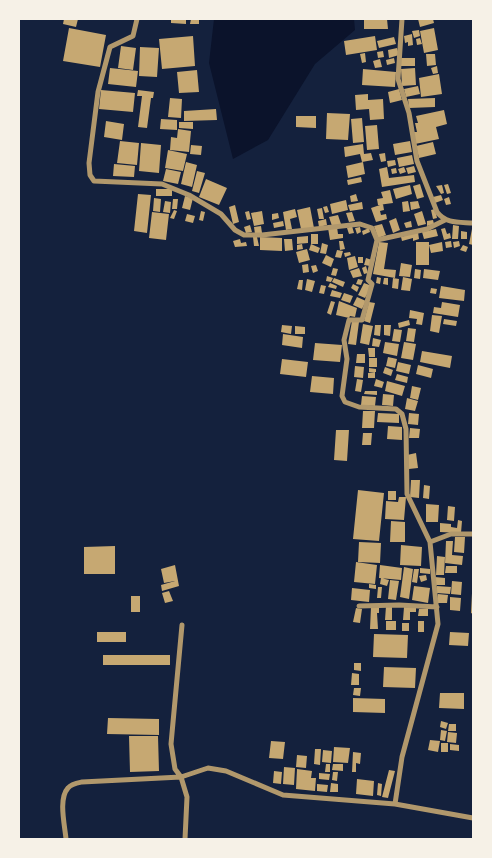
<svg xmlns="http://www.w3.org/2000/svg" width="492" height="858" font-family="Literata,serif">
<style>
.water{fill:#0b132b}
.building{fill:#c6a872}
.lines{fill:none;stroke-linecap:round;stroke-linejoin:round}
.minor{stroke:#b1986c;stroke-width:5}
</style>
<rect width="100%" height="100%" fill="#14213d"/>
<path class="water" d="M214 19H354L355 30 315 64 268 140 233 159 209 63Z"/>
<path class="building" d="M64 19H78L76 27 63 24Z
M171 19H186V24L171 23Z
M191 19H199V24H190Z
M364 19H387L388 29H364Z
M418 19H433L434 23 420 27Z
M69 28 106 35 100 67 63 61Z
M434 28 438 50 424 53 420 31Z
M419 30 420 36 414 38 412 31Z
M412 34 413 45 408 46V42L405 43 404 36Z
M193 36 195 66 162 69 159 39Z
M375 36 377 50 346 55 344 41Z
M394 37 396 44 379 48 377 41Z
M420 38 422 44 417 45 416 39Z
M121 46 136 48 133 70 118 68Z
M140 47 159 48 157 77 139 76Z
M397 48 399 55 389 58 388 50Z
M383 51 384 57 378 58 377 52Z
M365 53 366 62 362 63 360 54Z
M426 54H435L436 65 427 66Z
M394 58 395 63 387 65 386 60Z
M401 58H415V66H401Z
M380 59 382 67 375 68 373 61Z
M437 66 438 73 433 74 431 68Z
M110 68 138 71 136 87 108 84Z
M415 68 416 85 402 86 401 69Z
M363 69 396 72 395 87 362 85Z
M197 70 199 92 179 93 177 72Z
M439 74 442 94 421 97 419 78Z
M418 86 420 94 406 97 404 89Z
M399 89 402 100 390 103 388 92Z
M101 90 135 93 133 112 99 109Z
M138 90 154 92 153 98H151L147 128 138 127 142 96H137Z
M368 94V100L383 99 384 119 370 120 369 109 356 110 355 95Z
M170 98 182 99 181 118 168 117Z
M435 98V107L409 108 408 99Z
M216 109 217 120 184 121V111Z
M444 110 447 124 436 127 439 139 415 144 413 132H417L415 123H418L416 116Z
M327 113 350 114 348 140 326 139Z
M296 116H316V128L296 127Z
M362 118 364 142 353 143 351 119Z
M161 119 177 120V130L160 129Z
M106 121 124 124 122 140 104 137Z
M179 122H193V129L179 128Z
M377 125 379 149 367 150 365 126Z
M178 129 191 131 189 152 170 150 171 137 177 138Z
M120 141 139 143 137 165 117 163Z
M410 141 412 152 395 155 393 144Z
M433 142 436 154 419 158 416 146Z
M141 143 161 145 159 173 139 171Z
M363 144 364 154 371 153 373 160 362 162 360 154 345 157 344 147Z
M191 145 202 146 201 155 190 154Z
M168 150 187 154 183 171 165 168Z
M385 153 386 161 381 162 379 154Z
M412 155 414 164 399 167 397 158Z
M395 160 396 165 388 167 387 161Z
M186 162 197 165 192 187 181 184Z
M363 162 365 174 348 178 346 166Z
M114 164 135 166 134 177 113 176Z
M414 166 416 172 408 174 406 168Z
M387 167 389 178 414 175 415 182 382 187 379 169Z
M404 167 406 172 400 174 398 169Z
M396 168 397 173 392 174 391 169Z
M166 169 181 172 178 184 163 181Z
M197 171 205 173 199 193 192 191Z
M361 177 362 182 348 185 347 180Z
M206 179 227 188 219 205 199 197Z
M420 184 424 197 417 199 413 186Z
M448 184 451 193 447 194 444 185Z
M410 185 412 194 396 199 393 189Z
M442 185 444 193 441 194 436 186Z
M156 189H172V196H156Z
M390 190 393 203 378 205 377 199 383 198 381 192Z
M138 194 151 195 147 233 134 231Z
M356 194 358 201 351 202 350 196Z
M441 195 443 200 435 203 433 197Z
M185 196 193 198 190 210 182 208Z
M449 197 451 204 446 205 444 199Z
M154 198 161 199 160 212 153 211Z
M173 199H178L177 209H172Z
M346 200 348 210 332 214 330 204Z
M165 201 171 202 170 213 163 212Z
M408 201 410 211 403 212 402 202Z
M418 201 420 208 411 210 410 202Z
M362 202 363 209 350 211 348 205Z
M383 204 384 210 380 211 381 215 386 214 387 219 376 222 371 208Z
M235 205 239 222 233 224 229 207Z
M327 206 329 212 325 213 323 207Z
M310 207 314 228 301 229 297 210Z
M322 208 324 219H319L317 209Z
M295 209 297 217 290 219 292 229 286 230 283 212Z
M435 209 437 218 433 219 431 210Z
M174 210 177 211 174 219 170 218Z
M201 211 205 212 203 221 199 220Z
M249 211 251 219 247 220 245 212Z
M262 211 264 224 254 226 251 213Z
M422 211 426 224 418 226 414 214Z
M152 212 169 214 166 240 149 238Z
M352 212 355 221 349 222 346 213Z
M278 213 279 218 272 220V214Z
M187 214 195 216 193 223 185 221Z
M338 215 341 224 332 226 329 217Z
M396 218 400 230 393 233 389 221Z
M326 219 327 225 319 227 318 221Z
M433 220 434 224 427 226V221Z
M283 221 284 226 274 228 273 223Z
M411 221 412 227 406 228 404 223Z
M382 224 386 235 378 238 374 226Z
M250 225 252 232 246 233 244 227Z
M453 225 459 226 458 239H452Z
M261 226 262 233 255 234 254 227Z
M352 226 354 233 349 234 347 228Z
M337 227 338 234H343V238L330 240 328 228Z
M360 227 361 232 357 234 355 228Z
M369 228 370 232 363 235 362 231Z
M445 228 447 234 450 233 451 238 444 240 441 229Z
M436 229 438 236 424 239 422 232Z
M472 229H473V245L469 244Z
M461 231 467 232V239H461Z
M418 232 419 239 413 241V238L402 241 401 237Z
M311 234H318V244H311Z
M308 236V243L297 244V237Z
M253 237H257L259 246H254Z
M260 237 282 238V251L260 250Z
M240 239 241 243 246 242 247 246 235 247 233 241Z
M284 239H292L293 250 285 251Z
M339 241H343L345 249 340 250Z
M451 241 452 247 446 248 445 242Z
M459 241 460 246 454 248 453 242Z
M379 242 388 243 384 269 396 270 395 278 373 274Z
M416 242H429V265H416Z
M442 242 443 251 431 253 429 245Z
M322 243 328 245 326 254 320 253Z
M302 244 303 249 297 250V245Z
M311 244 320 248 318 253 309 250Z
M463 245 468 247 466 252 460 250Z
M307 249 310 260 299 263 296 252Z
M337 250 343 251 341 258 335 257Z
M350 252 351 255 345 257 344 253Z
M326 255 334 259 331 267 322 263Z
M355 256 358 267 349 270 347 258Z
M358 257H363V263H358Z
M366 258 372 260 370 266 364 265Z
M401 263 412 265 410 277 399 276Z
M308 264 309 272 303 273 302 265Z
M316 265 318 271 313 273 311 266Z
M366 266 368 273 364 274 362 268Z
M333 268 338 269 336 276 331 275Z
M359 268 362 276 353 278 350 271Z
M415 269 421 270 420 279 414 278Z
M424 269 440 271 438 280 423 278Z
M327 276 333 278 331 282 326 281Z
M377 277 381 278 380 284 376 283Z
M403 277 412 279 410 291 401 290Z
M334 278 345 282 343 287 332 282Z
M384 278H388V285L383 284Z
M393 278 399 279 398 289 392 288Z
M307 279 315 281 312 292 305 290Z
M358 279 363 280 361 285 356 284Z
M299 280H303L302 290 297 289Z
M330 283 337 286 336 289 328 287Z
M364 283 372 286 365 298 358 295Z
M353 284 359 287 357 292 351 288Z
M321 285 326 286 324 294 319 293Z
M441 286 465 290 464 301 439 298Z
M431 288 437 289 436 294 430 293Z
M332 290 342 293 340 298 330 296Z
M344 293 353 296 350 303 341 300Z
M357 297 366 301 362 309 353 305Z
M331 301 335 302 331 315 327 313Z
M339 301 357 308 355 317 350 316 349 318 336 315Z
M369 302 375 303 370 323 364 321Z
M442 302 460 305 458 317 433 313 434 307 441 308Z
M410 310 424 313 422 325 416 324 417 319 409 318Z
M432 315 442 316 439 333 430 331Z
M444 319 457 321 456 326 443 324Z
M409 320 410 325 399 328 398 323Z
M352 321 359 322 356 345 348 344Z
M363 324 373 326 369 345 360 343Z
M282 325 292 326 291 334 281 332Z
M375 325H381L380 336 374 335Z
M384 325H391L390 336 384 335Z
M295 326 305 327V334H295Z
M408 328 416 329 414 342 406 341Z
M394 329 402 330 400 342 392 341Z
M283 334 303 337 302 348 282 345Z
M373 338 381 340 379 347 372 346Z
M385 342 399 344 397 356 383 353Z
M404 342 416 344 413 360 401 358Z
M315 343 342 345 340 362 313 360Z
M368 348H375V357H369Z
M422 351 452 356 450 368 420 362Z
M357 354H365V363H356Z
M388 357 397 359 395 368 386 366Z
M369 358H377V367H369Z
M282 359 308 362 306 377 280 374Z
M398 362 411 365 409 374 396 371Z
M418 365 433 369 431 378 416 374Z
M355 366 364 367 363 378 354 377Z
M385 367 393 370 391 376 383 373Z
M369 368 376 369V372H369Z
M375 372V378H368V373Z
M397 374 408 377 407 383 395 380Z
M312 376 334 378 333 394 310 392Z
M357 379 363 380 361 392 355 391Z
M376 379 384 382 382 388 374 386Z
M387 381 405 386 402 396 385 391Z
M412 386 421 388 418 400 410 398Z
M365 391H377V395L364 394Z
M383 394 394 395 393 406 382 405Z
M362 396 376 397 375 406 361 405Z
M407 398 418 401 415 411 405 409Z
M363 411H375L374 428H362Z
M378 413 399 414V423L377 422Z
M409 413 419 414 418 425 408 424Z
M388 426 402 427V440L387 439Z
M410 428 420 429 419 438H409Z
M336 430H349L347 461 334 460Z
M363 433H372L371 445H362Z
M416 453 418 468 409 469 407 455Z
M411 480H420L419 498 410 497Z
M424 485 430 486 429 499 423 498Z
M358 490 384 493 379 541 353 539Z
M388 491H396V500H388Z
M399 497H406L404 520 385 519 386 501 398 502Z
M426 504 439 505 438 522H426Z
M448 506 455 507 454 521 447 520Z
M458 520 462 521 461 533 440 532V523L451 524V527L457 528Z
M391 521 405 522V542H390Z
M455 537H465L464 553 454 552Z
M446 541H453L452 555 463 556 462 565 445 563Z
M359 542 381 543 380 563 358 562Z
M401 545 422 547 421 566 400 565Z
M115 546V574H84V547Z
M437 556 445 557 444 575H436Z
M356 562 377 565 375 584 354 582Z
M175 565 179 586 162 591 161 585 175 581 164 583 161 569Z
M380 565 402 568 401 580 379 578Z
M446 566H457V573H445Z
M404 567 413 569 409 599 400 597Z
M420 568 430 569V574L420 573Z
M414 569H419L417 583 412 582Z
M426 575 427 580 421 582 419 576Z
M435 577 445 578V585H435Z
M381 578 389 580 387 586 380 584Z
M390 580 399 581 396 600 388 599Z
M452 581 462 582 461 595 451 594Z
M369 584 376 585V589L369 588Z
M414 586 430 588 428 603 412 600Z
M437 586 451 587 450 594 437 593Z
M378 587H382L381 598H377Z
M352 588 370 590 369 602 351 600Z
M169 591 173 601 165 603 162 593Z
M472 593H473V614L471 613Z
M438 594 448 595 447 603H437Z
M131 596H140V612H131Z
M450 597 461 598 460 611 450 610Z
M386 606 392 607V620H385Z
M371 607H379V613H377L378 629H370Z
M404 607 416 608V612H410V620H403Z
M356 608 362 609 360 623 353 622Z
M419 609H428V616H418Z
M386 621H396V630H386Z
M418 621H424V632H418Z
M402 623H409V631H402Z
M97 632H126V642H97Z
M450 632 469 633 468 646 449 645Z
M374 634 408 635 407 658 373 657Z
M103 655H170V665H103Z
M354 663H361V671L354 670Z
M384 667 416 668 415 688 383 687Z
M352 673 359 674V685H351Z
M354 688H361L360 696 353 695Z
M440 693H464V709L439 708Z
M353 698 385 699V713L353 712Z
M108 718 159 719V735L107 734Z
M441 721 448 723 446 729 440 727Z
M449 724H456V731H448Z
M441 730 447 731 445 741 440 740Z
M448 732 457 733 456 743 447 742Z
M129 736H158L159 771 130 772Z
M430 740 440 741 438 752 428 750Z
M271 741 285 742 283 759 269 758Z
M441 743H448V752H441Z
M450 744 459 745V751L450 750Z
M334 747 350 748 348 763 333 762Z
M315 749H321L320 765 314 764Z
M323 750 332 751 331 763 322 762Z
M353 752 361 753 360 764 356 763V772H352Z
M297 755 307 756 306 768 296 767Z
M326 764H330V772H325Z
M333 764H343V771L332 770Z
M284 767 295 768 294 785 283 784Z
M297 769 312 771 311 778H316L315 791 296 789Z
M389 770 395 771 388 798 382 797Z
M274 771 282 772 281 784 273 783Z
M333 772H338L337 781 332 780Z
M319 773 330 774 329 780 319 779Z
M357 779 374 781 373 796 356 794Z
M331 783 338 784V792H330Z
M378 783 382 784 381 796 377 795Z
M317 784 328 785 327 792 317 791Z"/>
<g class="lines">
<path class="minor" d="M137 19 133 36 110 47 98 92 89 163 90 175 94 181 162 184 189 195 221 214 235 230 244 235H262L360 224 372 228 377 240
M402 19 398 79 409 113 417 161 437 212C446 224 459 222 473 223
M430 542 407 494 406 429 402 414 396 409 359 407 345 402 342 396 347 359 344 340 349 320H362L372 284 368 280 377 240 427 229 445 220
M359 606 399 605 437 607
M182 625 171 744 175 769 181 777 187 797 185 839
M395 804 473 818
M66 839C65 826 58 799 68 788 71 784 77 783 82 782L181 777 208 768 226 771 283 795 395 804 402 757 438 624 430 542 451 534H473"/>
</g>
<rect width="492" height="858" fill="none" stroke="#f6f1e7" stroke-width="40"/>
</svg>
